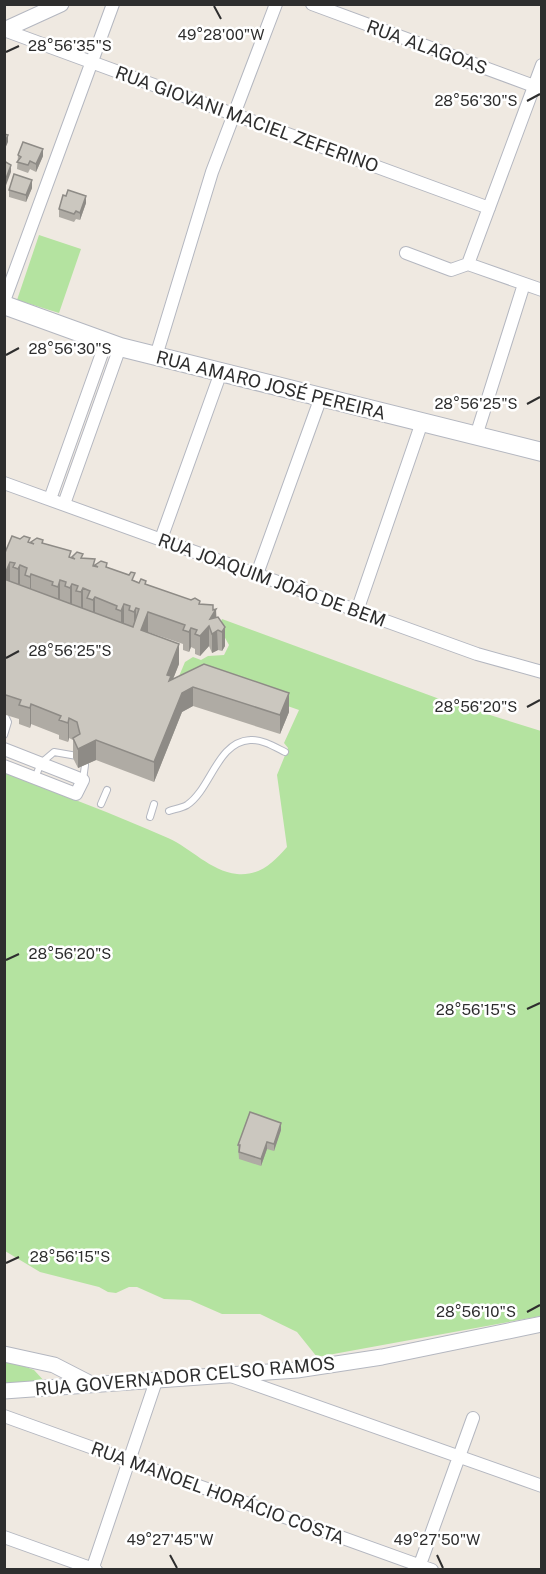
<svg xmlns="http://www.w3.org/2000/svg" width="546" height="1574" font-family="'Public Sans',sans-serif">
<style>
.green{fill:#b4e3a0}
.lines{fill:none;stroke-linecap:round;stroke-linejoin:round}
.service-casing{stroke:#b4b7c0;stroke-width:8}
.minor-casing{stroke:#b4b7c0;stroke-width:14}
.tertiary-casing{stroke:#b4b7c0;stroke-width:17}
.secondary-casing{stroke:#b4b7c0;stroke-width:20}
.service{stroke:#fff;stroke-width:6}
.minor{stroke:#fff;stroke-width:12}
.tertiary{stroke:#fff;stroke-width:15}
.secondary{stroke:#fff;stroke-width:18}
.wall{fill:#afaba4}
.shaded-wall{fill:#8e8b86}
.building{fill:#cbc7bf;stroke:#8e8b86;stroke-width:1.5}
.ticks{fill:none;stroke:#2e2e2e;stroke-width:2}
.labels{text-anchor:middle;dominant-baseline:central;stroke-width:5;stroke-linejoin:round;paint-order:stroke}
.street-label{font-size:18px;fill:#2e2e2e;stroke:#fff}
.ticks-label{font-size:15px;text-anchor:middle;fill:#2e2e2e;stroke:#fff;stroke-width:5;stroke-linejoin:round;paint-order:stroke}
</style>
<rect width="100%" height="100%" fill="#efe9e1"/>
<path class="green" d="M39 235 81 249 59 313 17 300Z
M222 619 445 701 541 731V1316L317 1357 297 1332 260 1314H222L190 1300 164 1299 137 1287H129L116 1293 108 1292 99 1287 40 1272 5 1251 4 772C59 794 114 814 168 838 191 848 210 871 237 874 260 876 273 863 287 847L277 775 288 748 284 743 299 710 205 677 174 688 185 662 193 657 201 660 208 656 224 655 229 645 219 627Z
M4 1359 34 1370 46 1383 5 1386Z"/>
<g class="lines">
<defs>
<path id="service" d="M4 735 8 722 5 716
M35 778 41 763 54 752 77 756
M83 780 85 765
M101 804 107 790
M169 811C175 809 182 808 187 805 211 789 217 742 250 740 262 739 275 747 285 752
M150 817 154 804"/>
<path id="minor" d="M312 4 542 89
M4 30 489 208
M406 253 451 270 468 264 542 290
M468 264 542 65
M4 301 113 4
M156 356 212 172 276 4
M476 436 524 284
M4 483 477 654 542 672
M50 499 106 342
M64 504 120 347
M161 539 221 372
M257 574 321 397
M357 611 422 422
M4 749 83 780 76 794 4 766
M231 1376 542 1486
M4 1416 432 1570
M4 1537 96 1570
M92 1570 156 1381
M418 1570 473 1418"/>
<path id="tertiary" d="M4 30 61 4
M4 1354 54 1365 91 1384
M4 1391 297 1370 382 1357 542 1324"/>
<path id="secondary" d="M4 305 120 347 542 452"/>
</defs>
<use href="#service" class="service-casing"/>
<use href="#minor" class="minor-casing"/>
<use href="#tertiary" class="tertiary-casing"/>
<use href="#secondary" class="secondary-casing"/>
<use href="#service" class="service"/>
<use href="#minor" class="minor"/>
<use href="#tertiary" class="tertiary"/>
<use href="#secondary" class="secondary"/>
</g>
<path class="wall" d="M18 155 43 156 36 172 30 169 28 173 17 169Z
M32 188 26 202 9 197V190Z
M86 203 80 220 76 219 74 222 59 217V209Z
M31 542 43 543 72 558V557L83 558 95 566V565L107 567 135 581 200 604 213 610 216 617 225 627V646L222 651 218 650 212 653 209 646 200 656 195 654V649L191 647 189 652 183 650V644L148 632V633L179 664 173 679 289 712 280 734 193 706 182 712 154 782 96 760 78 768 73 758V740L69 738 68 742 59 739V735L31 724 30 728 19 724V719L6 715 4 555 30 543H31Z
M281 1130 274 1151 267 1149 261 1166 239 1159 238 1145Z"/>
<path class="shaded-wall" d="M8 135V142L4 151V144Z
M43 149V156L36 172V164Z
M11 165V172L5 188V181Z
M32 180V188L26 202V195Z
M86 196V203L80 220V213Z
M10 562V582L4 595V576Z
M20 565V584L18 589V569Z
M31 574V594L30 596V577Z
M60 580V600L58 607V587Z
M72 584V604L70 608V588Z
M83 588V608L81 612V592Z
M95 597V617L93 620V600Z
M124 604V623L121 630V611Z
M136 608V627L134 631V612Z
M216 609 218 650 212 653V634L210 619Z
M148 612V632L141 650V630Z
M209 626V646L200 656V636Z
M225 627V646L222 651V632Z
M191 628V647L189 652V632Z
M179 644V664L171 684 167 675Z
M193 687V706L182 712 154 782V762L182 693Z
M289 693V712L280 734V715Z
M6 695V715L4 716V696Z
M31 704V724L30 728V708Z
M69 718V738L68 742V723Z
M96 740V760L78 768V749Z
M281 1123V1130L274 1151V1144Z
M267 1142V1149L261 1166V1159Z"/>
<path class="building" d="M4 134 8 135 4 144Z
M23 142 43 149 36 164 30 161 28 165 17 162 21 157 18 155Z
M4 161 11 165 5 181H4Z
M14 174 32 180 26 195 9 190Z
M68 190 86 196 80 213 76 211 74 214 59 209 63 195 66 196Z
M12 536 20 539 24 536 30 538 28 542 34 544 31 542 37 538 43 540 42 543 71 551 69 557 75 559 72 557 77 552 83 554 81 558 95 559 93 566 98 567 95 565 101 561 107 563 106 567 129 575 131 572 135 573 132 580 139 583 141 579 146 581 145 584 191 600 195 598 200 601 199 604 213 605V610L216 609 210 619 218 617 225 627 222 632 218 630 212 634 209 626 200 636 195 634 197 630 191 628 189 632 183 630 185 625 148 612 141 630 179 644 167 675 171 676 169 681 204 664 289 693 280 715 193 687 182 693 154 762 96 740 78 749 73 738 80 734 77 722 69 718 68 723 59 720 61 716 31 704 30 708 19 705 21 700 6 695 4 696V579L133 627 139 609 136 608 134 612 129 610 130 606 124 604 121 611 116 609 117 606 95 597 93 600 87 598 90 591 83 588 81 592 76 591 78 586 72 584 70 588 65 586 66 582 60 580 58 587 52 585 53 582 31 574 30 577 25 575 27 568 20 565 18 569 13 567 15 563 10 562 4 576V555Z
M250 1112 281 1123 274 1144 267 1142 261 1159 239 1152 240 1145H238Z"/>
<path class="ticks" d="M214 6 221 19M6 52 19 46M527 101 540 94M6 355 19 348M527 404 540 397M6 658 19 651M527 707 540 700M6 960 19 954M527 1009 540 1003M6 1263 19 1257M527 1312 540 1305M170 1555 177 1568M437 1555 443 1568"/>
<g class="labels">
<g class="street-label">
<text transform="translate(427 47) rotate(20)">RUA ALAGOAS</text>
<text transform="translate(247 119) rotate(20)">RUA GIOVANI MACIEL ZEFERINO</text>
<text transform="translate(271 385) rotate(14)">RUA AMARO JOSÉ PEREIRA</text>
<text transform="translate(272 580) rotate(20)">RUA JOAQUIM JOÃO DE BEM</text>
<text transform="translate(185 1376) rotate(-5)">RUA GOVERNADOR CELSO RAMOS</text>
<text transform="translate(218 1493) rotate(20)">RUA MANOEL HORÁCIO COSTA</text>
</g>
</g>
<g class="ticks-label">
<text x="221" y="40">49°28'00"W</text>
<text x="70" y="51">28°56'35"S</text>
<text x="476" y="106">28°56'30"S</text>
<text x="70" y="354">28°56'30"S</text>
<text x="476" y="409">28°56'25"S</text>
<text x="70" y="656">28°56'25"S</text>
<text x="476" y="712">28°56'20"S</text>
<text x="70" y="959">28°56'20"S</text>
<text x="476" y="1015">28°56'15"S</text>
<text x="70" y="1262">28°56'15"S</text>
<text x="476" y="1317">28°56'10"S</text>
<text x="170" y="1545">49°27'45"W</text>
<text x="437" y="1545">49°27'50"W</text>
</g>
<rect width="546" height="1574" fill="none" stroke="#2e2e2e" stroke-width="12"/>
</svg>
